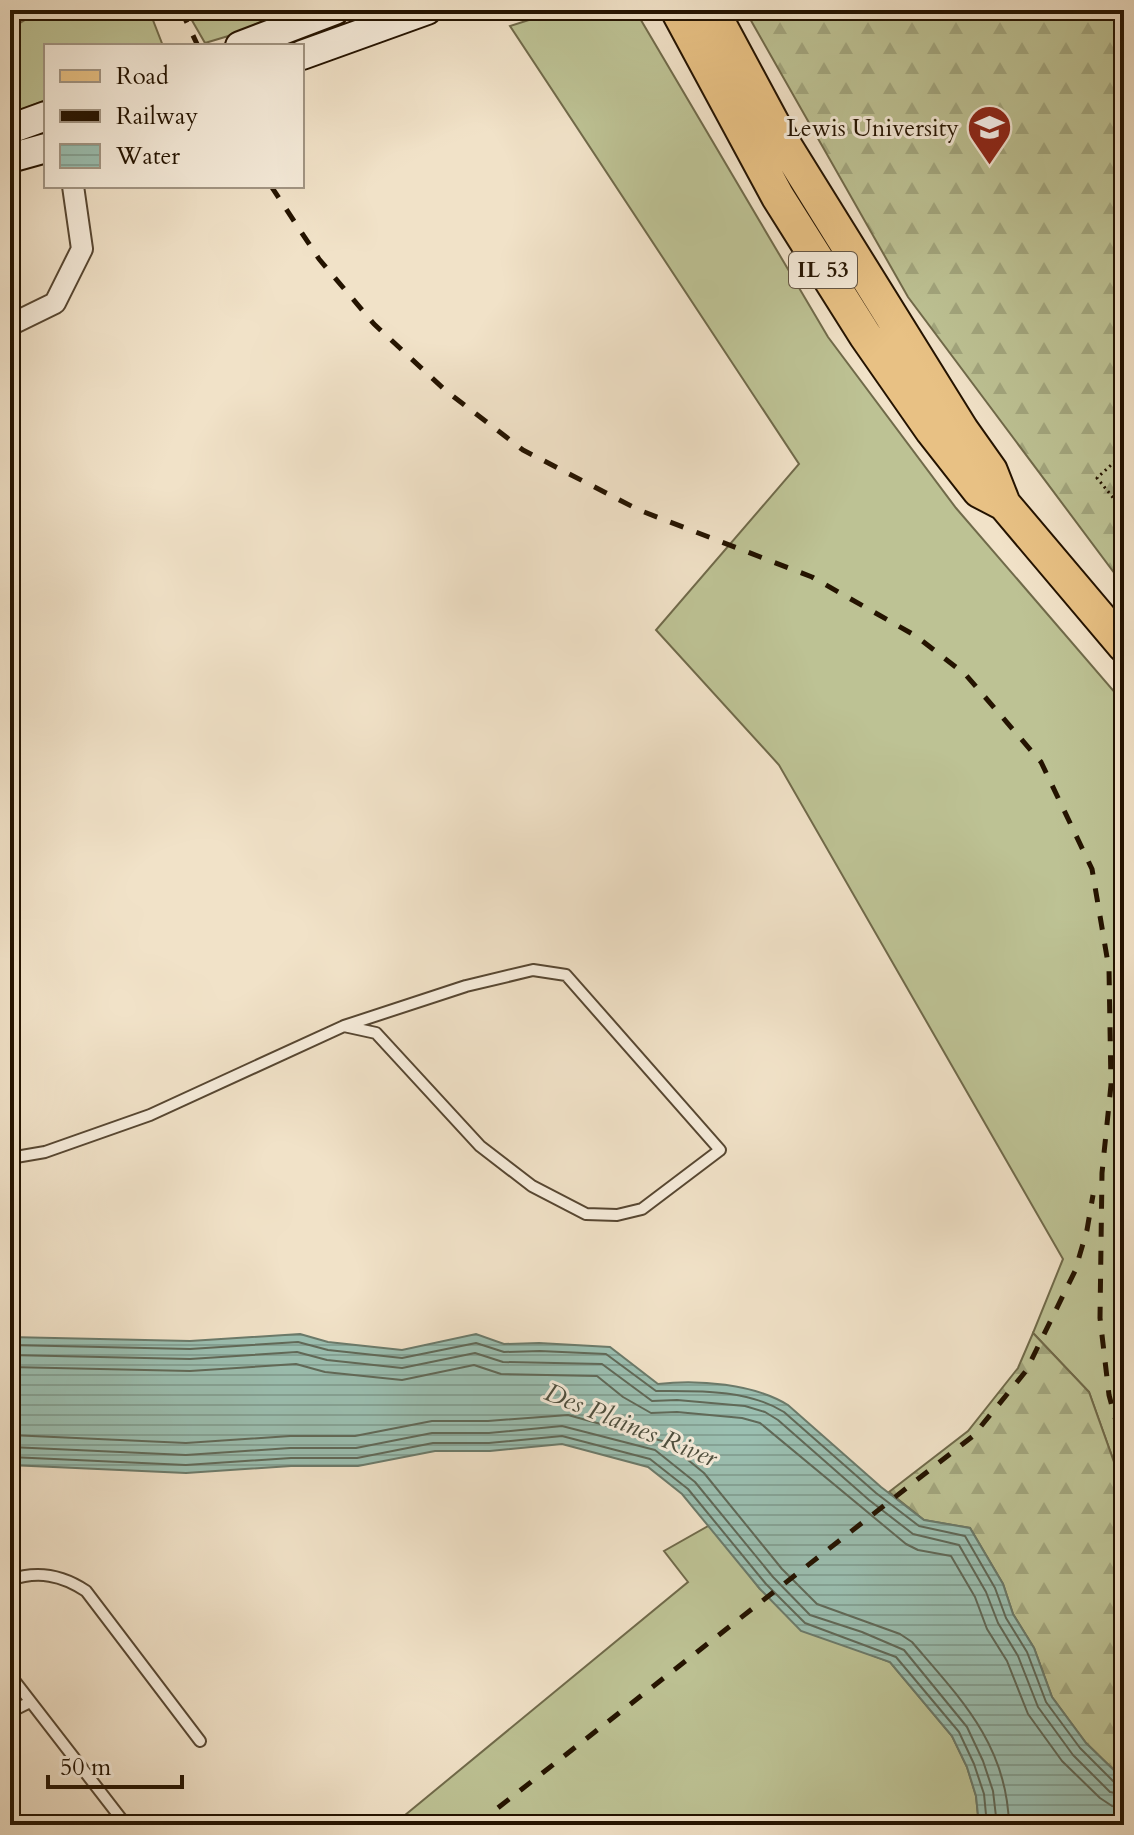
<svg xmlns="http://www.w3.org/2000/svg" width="1134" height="1835" font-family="Cardo,serif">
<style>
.grass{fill:#bdc294;stroke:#706a4a;stroke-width:2}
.forest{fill:url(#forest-firs);stroke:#706a4a;stroke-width:2}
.water{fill:url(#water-rules);stroke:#6b7a6a;stroke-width:2}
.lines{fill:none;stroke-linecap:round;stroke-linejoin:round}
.shore{stroke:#606958;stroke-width:2}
.service-casing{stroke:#574732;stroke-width:14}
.minor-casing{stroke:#574732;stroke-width:24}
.secondary-casing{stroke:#241300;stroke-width:32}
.primary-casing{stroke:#241300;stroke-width:36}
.path{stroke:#241300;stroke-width:3;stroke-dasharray:2 4;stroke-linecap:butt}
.service{stroke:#f6ecdb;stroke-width:10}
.minor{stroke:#f6ecdb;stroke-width:20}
.secondary{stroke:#f6ecdb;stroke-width:28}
.primary{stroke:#e8c184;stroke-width:32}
.rail{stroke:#241300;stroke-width:5;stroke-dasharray:14 14;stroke-linecap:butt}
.labels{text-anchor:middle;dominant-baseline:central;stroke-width:6;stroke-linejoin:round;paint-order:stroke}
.shield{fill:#f6ecdb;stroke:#635442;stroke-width:2}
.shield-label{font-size:22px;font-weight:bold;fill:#241300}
.poi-label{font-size:24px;fill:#241300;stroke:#f6ecdb;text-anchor:end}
.water-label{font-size:26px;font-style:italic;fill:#4e4f3e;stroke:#f6ecdb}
</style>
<defs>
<pattern id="forest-firs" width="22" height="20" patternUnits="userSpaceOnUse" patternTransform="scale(2)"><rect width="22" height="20" fill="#bdc294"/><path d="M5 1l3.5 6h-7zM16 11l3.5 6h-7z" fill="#a2a67e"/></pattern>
<pattern id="water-rules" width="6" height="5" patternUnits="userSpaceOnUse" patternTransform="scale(2)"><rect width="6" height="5" fill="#9bbfb1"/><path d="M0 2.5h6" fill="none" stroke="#85a396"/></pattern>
</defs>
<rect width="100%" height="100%" fill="#f1e2c8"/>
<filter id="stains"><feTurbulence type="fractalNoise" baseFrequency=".0025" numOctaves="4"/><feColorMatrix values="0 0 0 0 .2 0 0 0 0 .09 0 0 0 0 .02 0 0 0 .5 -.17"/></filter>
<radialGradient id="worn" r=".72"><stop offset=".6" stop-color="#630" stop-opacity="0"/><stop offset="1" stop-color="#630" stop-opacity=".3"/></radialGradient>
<path class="grass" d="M48 10H149L163 46H46V100L10 114V29L35 14Z
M186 10H286L235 34 205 43Z
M560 10H635L828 337 956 508 1124 703V1490L1089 1392 1033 1333 1063 1259 779 765 656 630 799 464 510 26Z
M710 1525 760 1589 856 1649 890 1662 952 1736 967 1767 976 1796 979 1825H393L688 1582 664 1551Z"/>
<path class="forest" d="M745 10H1124V586L908 297Z
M1033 1333 1089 1392 1124 1490V1780L1086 1743 1052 1697 1034 1648 1013 1614 1003 1584 970 1528 924 1520 889 1492 968 1431 1018 1368Z"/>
<path class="water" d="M300 1334 328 1342 402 1350 476 1334 504 1344 539 1343 610 1347 658 1384C698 1379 754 1384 788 1405L881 1487 924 1520 970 1528 1003 1584 1013 1614 1034 1648 1052 1697 1086 1743 1124 1780V1825H979L976 1796 967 1767 952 1736 890 1662 801 1631 760 1589 682 1494 648 1467 562 1444 490 1451H435L358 1466H291L186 1473 10 1465V1337L190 1341Z"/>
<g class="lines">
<path class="shore" d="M10 1345 190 1349 298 1342 328 1350 402 1358 476 1343 504 1352 540 1351 606 1354 656 1391C698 1391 747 1389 784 1412L876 1493 919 1526 965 1536 995 1588 1006 1618 1027 1652 1046 1702 1080 1748 1115 1783 1124 1785
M10 1355 190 1359 297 1352 327 1360 402 1368 475 1353 503 1362 602 1364 652 1401 677 1400 745 1406 765 1412 778 1420 869 1500 913 1534 959 1545 986 1592 998 1623 1018 1656 1038 1707 1073 1755 1110 1792 1124 1795
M10 1367 190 1371 296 1364 325 1372 402 1380 474 1365 501 1374 597 1376 623 1397 651 1413 677 1412 742 1418 760 1423 906 1544 918 1550 951 1556 975 1597 987 1629 1007 1661 1028 1714 1062 1761 1100 1798 1112 1806 1124 1807
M10 1435 186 1443 290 1436H355L432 1421H488L568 1415 666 1442 704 1473 782 1569 817 1604 900 1634 912 1642C961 1699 1007 1745 1009 1825
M10 1447 186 1455 290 1448H356L432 1433H489L562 1426 655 1450 695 1482 773 1577 810 1615 862 1632 904 1650 967 1727 983 1761 993 1791 997 1825
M10 1457 186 1465 291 1458H357L433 1443H489L562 1436 650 1459 688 1489 766 1584 805 1623 896 1657 959 1732 974 1764 984 1794 987 1825"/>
<defs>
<path id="service" d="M10 1158 45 1152 150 1115 344 1026 466 986 533 970 566 975 720 1150 642 1209 617 1215 586 1214 532 1186 480 1146 376 1033 344 1026
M10 1580C38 1570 62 1575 86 1591L200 1741
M10 1675 126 1825
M10 1712 30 1702"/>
<path id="minor" d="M10 325 55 303 82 249 73 186"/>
<path id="secondary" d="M240 46 335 10
M302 55 427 10
M10 129 46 116
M10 158 46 148"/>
<path id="primary" d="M677 10 778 197 865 335 932 431 979 491 1004 504
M712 10 783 142 962 430 991 471 1004 504 1124 646"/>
</defs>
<use href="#service" class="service-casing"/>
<use href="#minor" class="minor-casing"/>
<use href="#secondary" class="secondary-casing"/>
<use href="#primary" class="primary-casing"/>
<path class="path" d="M1124 453 1097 478 1124 511"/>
<use href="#service" class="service"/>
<use href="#minor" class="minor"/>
<use href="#secondary" class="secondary"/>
<use href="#primary" class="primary"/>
<path class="rail" d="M181 10 198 46
M271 186 319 259 374 324 445 390 523 450 639 510 812 577 916 636 966 675 1041 762 1092 869 1109 969 1111 1085 1102 1173 1100 1318 1109 1395 1124 1451
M476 1825 973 1436 1026 1371 1075 1271 1087 1230 1093 1195"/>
</g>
<defs>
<symbol id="university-pin" viewBox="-11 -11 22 30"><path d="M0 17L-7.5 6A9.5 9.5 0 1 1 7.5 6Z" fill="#8f2418" stroke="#f6ecdb"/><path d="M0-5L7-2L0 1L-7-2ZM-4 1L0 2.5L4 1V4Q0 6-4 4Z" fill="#fff"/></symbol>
</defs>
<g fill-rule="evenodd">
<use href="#university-pin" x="964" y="102" width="51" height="69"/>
</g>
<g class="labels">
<rect class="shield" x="789" y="252" width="68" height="36" rx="6"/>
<g class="shield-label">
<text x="823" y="270">IL 53</text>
</g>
<g class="poi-label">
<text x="959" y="128">Lewis University</text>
</g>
<g class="water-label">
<text transform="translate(631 1425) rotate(22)">Des Plaines River</text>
</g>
</g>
<rect width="1134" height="1835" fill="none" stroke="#f1e2c8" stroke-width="40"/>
<rect x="12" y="12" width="1110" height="1811" fill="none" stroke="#241300" stroke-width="4"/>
<rect x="20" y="20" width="1094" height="1795" fill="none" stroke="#241300" stroke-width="2"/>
<rect x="44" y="44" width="260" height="144" fill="#f6ecdb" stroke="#a29583" stroke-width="2"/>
<rect x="60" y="70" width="40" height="12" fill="#e8c184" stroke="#a29583" stroke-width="2"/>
<text x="116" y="84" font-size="24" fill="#241300">Road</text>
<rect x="60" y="110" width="40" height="12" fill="#241300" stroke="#a29583" stroke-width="2"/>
<text x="116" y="124" font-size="24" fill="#241300">Railway</text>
<rect x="60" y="144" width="40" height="24" fill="url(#water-rules)" stroke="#a29583" stroke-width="2"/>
<text x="116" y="164" font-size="24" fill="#241300">Water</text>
<path d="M48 1775v12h134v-12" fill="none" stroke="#241300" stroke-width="4"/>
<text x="60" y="1775" font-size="24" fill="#241300" stroke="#f6ecdb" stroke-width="6" paint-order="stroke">50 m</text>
<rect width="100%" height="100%" filter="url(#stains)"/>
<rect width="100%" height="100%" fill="url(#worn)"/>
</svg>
